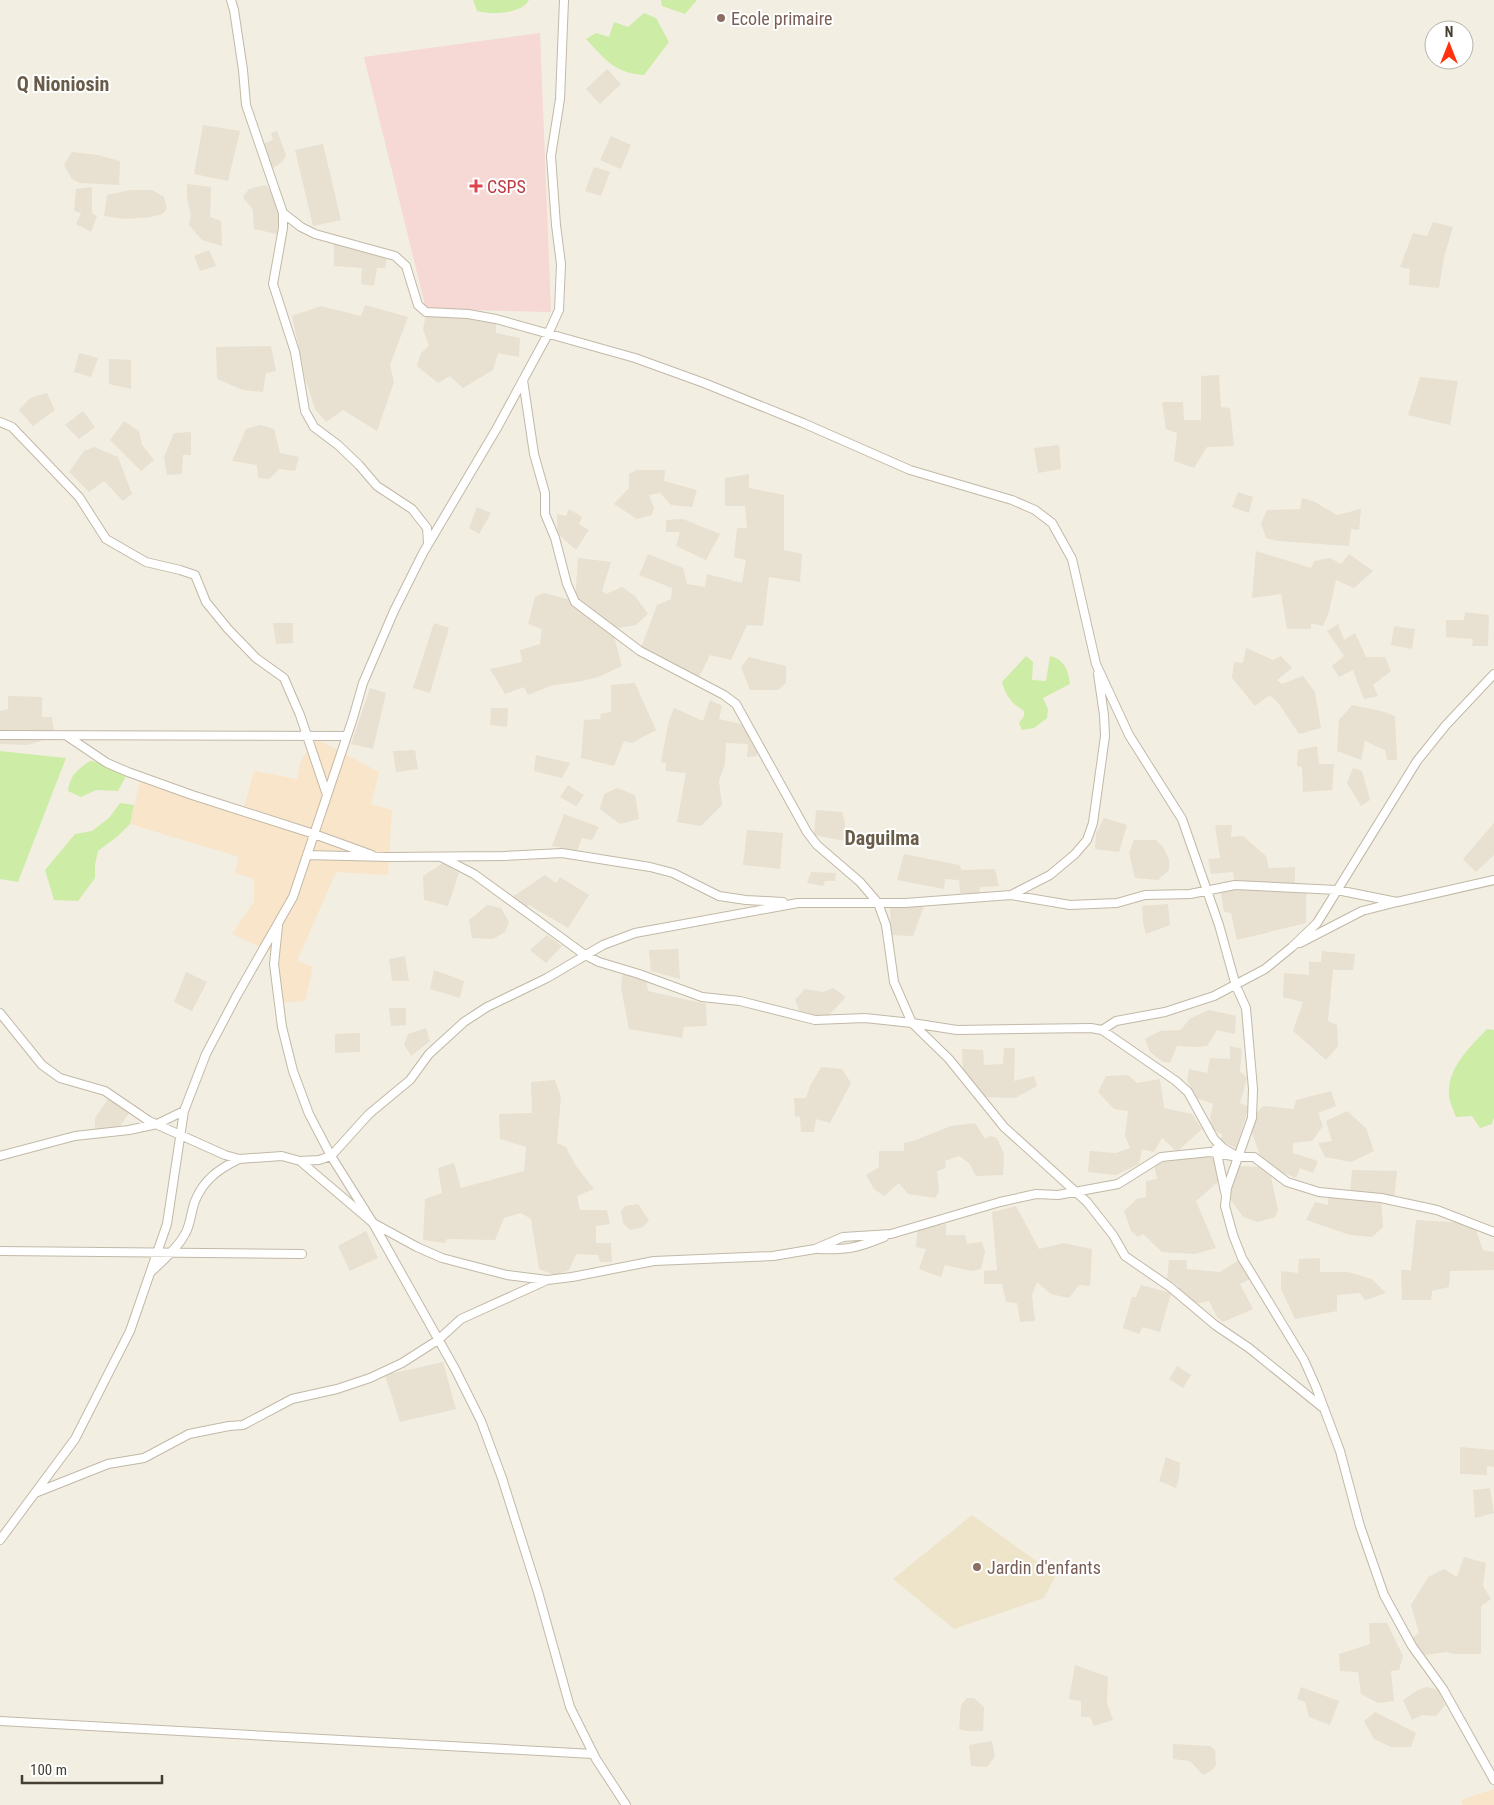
<svg xmlns="http://www.w3.org/2000/svg" width="1494" height="1805" font-family="'Roboto Condensed',sans-serif">
<style>
.residential{fill:#e8e0d0}
.commercial{fill:#f8e5ca}
.education{fill:#eee4ca}
.medical{fill:#f6d8d4}
.green{fill:#cdeca6}
.lines{fill:none;stroke-linecap:round;stroke-linejoin:round}
.minor-casing{stroke:#c2b9a7;stroke-width:10}
.minor{stroke:#fff;stroke-width:8}
.education-dot{fill:#8d6e63;stroke:#fff;stroke-width:2}
.health-dot{fill:#e0444e;stroke:#fff;stroke-width:2}
.labels{text-anchor:middle;dominant-baseline:central;stroke-width:4;stroke-linejoin:round;paint-order:stroke}
.education-label{font-size:18px;fill:#785e54;stroke:#fff;text-anchor:start}
.health-label{font-size:18px;fill:#be3a42;stroke:#fff;text-anchor:start}
.quarter-label{font-size:20px;font-weight:bold;fill:#695c48;stroke:#fff}
</style>
<rect width="100%" height="100%" fill="#f3eee2"/>
<path class="residential" d="M607 69 621 84 600 104 586 89Z
M203 125 240 131 228 181 194 174Z
M277 131 286 155 282 162 273 168 263 144 273 140 271 133Z
M611 136 631 145 621 169 600 160Z
M323 144 341 220 313 226 295 150Z
M72 152 98 155 120 161 119 185 80 183 72 179 64 165Z
M594 167 610 172 601 196 585 191Z
M187 184 211 187 210 217 221 221 222 246 202 240 189 225 191 214 187 198Z
M266 185 271 192 279 211 277 234 254 229 253 210 243 197 249 189Z
M92 187V213L97 216 91 232 76 224 81 213 74 211 76 189Z
M130 190H152L164 197 167 209 162 214 151 217 125 219 104 216 107 195Z
M1433 222 1453 227 1444 257 1439 288 1409 285 1410 269 1400 267 1413 233 1427 236Z
M334 240 388 254 385 268H377L374 286 361 284 362 268 334 266Z
M209 250 216 266 200 271 194 256Z
M365 305 408 317 390 365 394 382 377 431 343 410 326 422 315 409 305 378 292 316 321 306 361 316Z
M426 315 496 319V333L520 338 519 357 498 353 493 370 463 388 450 376 438 383 417 366 421 353 429 346 423 329Z
M271 346 276 371 266 373 263 392 243 390 217 379 216 347Z
M79 353 98 358 91 377 74 372Z
M109 359 131 360V389L109 384Z
M1219 375 1221 407 1230 408 1234 446 1207 447 1194 468 1174 461 1177 433 1166 429 1162 402H1183L1184 420H1201V376Z
M1420 377 1458 381 1450 425 1408 415Z
M47 393 55 410 33 426 19 410 30 398Z
M83 411 95 427 79 439 65 425Z
M124 421 139 431 142 445 154 460 141 471 110 440Z
M260 425 274 429 280 453 299 457 295 471 279 469 269 479 258 478 257 465 232 461 246 429Z
M191 432V455H183L182 474 167 475 164 457 174 433Z
M1059 445 1061 469 1038 473 1034 448Z
M94 447 118 457 132 494 123 501 104 481 89 492 69 472 84 451Z
M637 470H665L664 481 697 490 692 507 671 505 660 493 649 495 654 508 652 515 637 519 614 504 629 488V474Z
M749 474V488L784 495V550L802 554 800 582 769 577 763 626 747 625 731 660 710 655 697 681 640 651 657 605 671 599 672 588 639 575 648 554 683 568 687 584 705 587 707 574 742 583 746 560 734 557 737 528H747L745 506H725V478Z
M1238 492 1253 497 1249 513 1232 507Z
M1302 498 1313 501 1337 515 1361 509 1359 530 1351 529 1349 546 1278 541 1266 538 1261 523 1267 510 1300 509Z
M477 507 491 513 479 534 469 528Z
M569 509 582 517 579 524 589 530 576 550 557 533V514L566 516Z
M683 519 720 534 706 560 676 546 680 532H666V520Z
M1256 551 1311 568 1314 561 1330 558 1341 564 1349 554 1373 571 1354 588 1336 580 1329 612 1323 626 1311 623V629H1287L1281 594 1252 598Z
M578 558 611 562 602 591 606 594 622 587 635 596 648 614 636 625 612 629 622 666 598 677 578 682 553 685 528 695 524 687 505 694 490 669 522 662 520 650 540 644 542 629 528 624 535 597 544 593 575 601Z
M1465 612 1489 615 1488 646H1472L1473 639 1446 637V620H1464Z
M273 623H293V643L276 644Z
M434 623 449 628 430 693 413 688Z
M1338 624 1344 640 1355 633 1366 657H1385L1391 671 1373 685 1378 696 1364 699 1353 670 1339 677 1332 666 1344 656 1327 631Z
M1394 626 1415 629 1412 649 1391 645Z
M1246 648 1273 660 1281 656 1292 668 1277 680 1282 684 1303 676 1315 692 1321 728 1299 734 1279 704 1270 695 1255 706 1232 678 1234 662 1243 663Z
M749 657 786 666V683L778 690H750L741 667Z
M635 683 656 730 632 743 624 741 614 766 581 758 584 720 601 719 600 714 611 712V685Z
M370 688 386 693 373 749 351 744Z
M8 696 42 697V717H52L55 737 27 745 0 744V711L8 709Z
M710 700 722 706 719 719 749 726 750 741 758 742 757 756 747 757 748 744 726 743 725 764 719 781 722 805 701 826 677 822 686 773 666 771V763L661 762 668 724 674 708 703 721Z
M1352 705 1381 711 1395 716 1397 760H1387L1385 750 1365 741 1361 760 1337 751 1339 720Z
M491 708H508L507 727 490 725Z
M1317 746 1319 764H1334L1332 790 1303 792 1302 767 1297 766 1298 750Z
M415 750 418 769 396 772 393 751Z
M536 755 570 763 562 778 534 771Z
M1353 768 1362 771 1370 800 1361 806 1347 783Z
M568 785 584 795 576 806 560 797Z
M617 788 635 795 639 819 620 824 600 809 604 794Z
M816 810 842 812 845 823V841L814 835Z
M564 814 599 827 592 840 582 838 577 851 552 846Z
M1104 818 1127 825 1119 852 1095 849 1096 834Z
M1494 823V855L1476 872 1463 859Z
M1215 825H1232L1231 837 1243 836 1266 856 1269 868 1295 867V887L1306 888V923L1237 940 1231 913 1224 912 1220 888 1235 885 1233 872 1211 874 1208 859 1220 858Z
M747 830 783 833 780 869 743 865Z
M1134 840H1156L1163 847 1169 859V870L1158 880 1135 878 1129 853Z
M904 854 959 865 962 870 995 869 999 886 980 887 979 893H960L959 880 945 879 944 889 897 880Z
M443 863 459 873 448 906 424 900 423 876Z
M811 872 836 873 835 881H825L823 886 807 883Z
M545 875 556 883 560 877 589 895 568 928 529 905 523 910 511 898Z
M1168 904 1170 925 1146 934 1143 923 1142 906Z
M487 905 501 908 509 922 505 932 493 939 472 938 469 920Z
M890 906H924L913 936 891 935Z
M547 935 562 946 546 963 530 950Z
M678 949 680 979 651 971 649 950Z
M1322 951 1355 954 1353 970H1333L1328 1021 1337 1025 1338 1046 1326 1060 1293 1031 1303 1002 1283 997 1284 973 1309 975V962H1321Z
M405 956 409 981H392L389 959Z
M623 969 646 977 648 991 706 1004 707 1026 684 1027 682 1038 629 1029 621 988Z
M434 970 464 981 460 998 430 989Z
M186 972 207 982 192 1011 174 1002Z
M833 988 846 997 829 1015 812 1016 800 1012 795 1000 805 989 823 992Z
M389 1008H406V1025L391 1026Z
M1209 1010 1236 1016 1235 1034 1217 1030 1207 1046 1195 1047 1177 1046 1170 1063 1163 1062 1150 1052 1145 1039 1160 1031 1180 1030 1191 1018Z
M426 1028 430 1041 411 1056 404 1044 408 1034Z
M360 1033V1052L335 1053V1034Z
M1230 1046 1242 1049 1240 1071 1247 1078 1240 1103 1249 1107 1236 1148 1221 1141 1222 1134 1212 1130 1210 1119 1213 1104 1196 1098 1187 1080 1189 1069 1207 1073 1210 1058 1230 1059Z
M1004 1048H1015L1014 1081 1034 1076 1037 1086 1015 1098 985 1097 963 1073 962 1049 983 1050 984 1065 1003 1064Z
M821 1067 842 1069 851 1083 830 1123 816 1119 814 1132H801L800 1117 795 1116 794 1098H806L810 1086Z
M1128 1075 1137 1083 1160 1079 1164 1108 1192 1114 1202 1129 1177 1152 1162 1138 1154 1152 1142 1149 1139 1164 1116 1175 1088 1172 1090 1151 1116 1153 1130 1148 1125 1136 1128 1111 1114 1109 1098 1092 1106 1076Z
M555 1080 561 1097 557 1143 566 1147 576 1166 594 1189 577 1196 580 1210H607L610 1224 596 1226V1243H611L612 1262H600L598 1255 576 1254 569 1270 555 1275 539 1269 531 1219 521 1213 504 1218 495 1240 447 1239 445 1243 423 1240 425 1199 442 1193 438 1168 454 1163 461 1188 524 1171 526 1147 500 1139 499 1114 532 1113 531 1082Z
M1331 1091 1336 1106 1318 1113 1323 1126 1312 1141 1293 1143V1153L1318 1161 1313 1173 1300 1168 1296 1178 1274 1169 1260 1155 1249 1125 1252 1118 1263 1106 1294 1109 1296 1100Z
M108 1099 130 1112 120 1126 115 1129 95 1130V1118Z
M1347 1111 1366 1128 1374 1151 1351 1162 1325 1157 1318 1143 1332 1141 1326 1121Z
M975 1123 985 1139 990 1136 997 1138 1004 1154 1003 1175 976 1176 969 1163 959 1156 945 1161 946 1168 937 1171 939 1192 935 1198 908 1194 899 1183 884 1196 874 1189 866 1175 879 1167V1151H904V1143L913 1141 951 1126Z
M1206 1157 1214 1158 1218 1182 1196 1201 1216 1248 1195 1254 1162 1252 1143 1234 1138 1237 1131 1231 1124 1211 1137 1199 1146 1197V1181L1157 1179 1154 1165 1177 1158Z
M1240 1166 1260 1167 1271 1177 1278 1210 1275 1217 1258 1222 1243 1217 1231 1200 1232 1182Z
M1352 1170 1397 1171 1394 1200 1381 1198 1383 1227 1372 1237 1350 1235 1306 1220 1315 1202 1328 1205 1329 1193 1350 1195Z
M638 1204 649 1220 643 1227 630 1230 623 1223 621 1211 625 1206Z
M1016 1206 1039 1249 1064 1243 1092 1249 1090 1286 1079 1285 1069 1298 1051 1294 1037 1282 1032 1295 1035 1321 1020 1322 1017 1303 1006 1302 1002 1284H984V1271L997 1270 992 1212Z
M1416 1220 1465 1223 1475 1228 1483 1250 1494 1252V1270L1450 1271 1449 1287 1432 1291 1431 1300H1402L1401 1270H1411Z
M946 1224V1235H965L967 1244 982 1242 985 1252 981 1269 971 1271 945 1265 941 1277 919 1269 926 1249 916 1247 918 1228Z
M366 1231 378 1258 350 1271 338 1246Z
M1242 1258 1254 1277 1240 1284 1253 1309 1223 1322 1217 1317 1209 1301 1191 1305 1179 1295V1286L1167 1279 1169 1260H1186L1187 1269 1220 1272Z
M1320 1258V1272H1348L1372 1279 1386 1293 1365 1300 1360 1293 1337 1295V1311L1295 1319 1281 1289V1271L1298 1273 1299 1259Z
M1141 1285 1171 1293 1160 1332 1143 1327 1139 1334 1123 1328 1132 1297H1136Z
M443 1362 456 1409 400 1422 385 1375Z
M1177 1366 1191 1375 1183 1388 1169 1379Z
M1460 1447 1494 1450V1467L1487 1466V1475L1460 1474Z
M1166 1457 1180 1463 1179 1477 1176 1488 1159 1481Z
M1490 1488 1494 1513 1475 1518 1473 1490Z
M1464 1557 1486 1563 1483 1586 1491 1599 1481 1606V1654H1453L1447 1652 1425 1655 1412 1638 1419 1633 1411 1605 1428 1577 1444 1569 1457 1577Z
M1369 1623H1387L1403 1656 1399 1670 1391 1671 1394 1701 1378 1703 1361 1694 1358 1672 1340 1671 1339 1654 1370 1644Z
M1075 1665 1108 1677 1107 1703 1113 1720 1094 1726 1090 1717H1081V1701L1069 1699Z
M1301 1687 1339 1701 1330 1725 1309 1717 1305 1702 1297 1699Z
M1427 1687 1439 1690 1445 1705 1436 1716 1422 1715 1412 1720 1403 1700 1418 1690Z
M967 1698H974L984 1707 983 1731H966L959 1729 961 1705Z
M1375 1712 1416 1733 1411 1747H1391L1374 1739 1364 1721Z
M992 1741 995 1756 987 1767 971 1766 969 1745Z
M1173 1744 1210 1746 1215 1750 1216 1765 1211 1771 1203 1775 1190 1761 1173 1759Z"/>
<path class="commercial" d="M317 739 379 772 371 804 392 810 388 875 336 872 297 961 313 967 305 1001 279 1003 275 954 232 934 254 902V879L235 873 239 857 130 824 141 777 243 811 254 771 297 779 301 760Z
M1494 1789V1805H1463L1461 1800Z"/>
<path class="education" d="M972 1515 1056 1575 1044 1598 954 1629 893 1579Z"/>
<path class="medical" d="M540 33 551 312 426 309 364 57Z"/>
<path class="green" d="M473 0H529C522 14 490 15 477 11Z
M661 0H697L685 14 662 6Z
M644 13 656 18 669 42 644 75C614 73 605 59 586 39L596 33 609 37 614 22 628 27Z
M1026 656 1033 662 1032 680 1046 681 1050 656C1065 660 1068 670 1070 684L1043 698 1048 709 1047 718 1034 728 1022 730 1019 723 1024 716V711C1011 703 1006 696 1002 682Z
M0 751 66 758 18 882 0 879Z
M90 761 107 763 128 772 118 791 96 790 81 797 68 791C70 775 78 769 90 761Z
M120 803 134 805 130 824 118 836 98 851 95 865V878L78 901 54 900 45 870 75 834 92 831 109 818Z
M1487 1029 1494 1030V1117L1492 1124 1480 1128 1472 1116 1456 1117C1453 1109 1448 1099 1449 1091 1449 1066 1471 1046 1487 1029Z"/>
<g class="lines">
<defs>
<path id="minor" d="M231 0 234 10 243 70 246 105 283 213V228L273 284 295 352 305 411 314 427 338 445 359 465 377 486 412 509 427 528 428 543
M283 213 301 227 315 234 395 256 406 266 418 305 426 312 468 314 496 319 635 358 704 383 803 423 910 470 1012 500 1035 510 1052 523 1072 559 1096 664 1129 735 1182 819 1219 925 1236 986 1246 1008 1253 1089 1252 1118 1227 1188 1225 1206 1233 1235 1242 1258 1304 1360 1316 1387 1340 1451 1360 1526 1384 1595 1412 1646 1443 1689 1494 1780
M523 380 534 454 545 493V514L555 538 567 584 575 602 640 651 724 695 736 704 807 832 817 845 860 882 878 903 886 925 894 982 912 1023 949 1059 1004 1127 1087 1202 1113 1235 1125 1256 1170 1287 1215 1325 1249 1348 1322 1407
M0 422 12 427 79 497 106 539 146 562 180 570 195 575 206 602 228 629 256 658 284 678 300 715 327 795
M0 735 347 736
M67 736 107 763 128 772 192 795 314 834 372 855
M307 855 388 857 504 856 562 853 650 867 673 873 719 896 746 900 783 902
M441 857 474 874 585 955 599 962 639 974 702 997 740 1001 815 1020 865 1018 912 1023 957 1030 1091 1028 1102 1030 1176 1081 1188 1092 1214 1139 1223 1148 1238 1157H1254L1287 1182 1319 1192 1381 1198 1437 1210 1494 1232
M1011 895 1050 875 1075 854 1087 840 1093 823 1105 736 1104 715 1098 674
M278 926 274 964 282 1027 293 1071 309 1114 331 1156 373 1223 455 1369 481 1421 502 1478 538 1592 570 1707 596 1759 626 1805
M1300 943 1362 911 1397 902 1494 880
M0 1013 42 1065 60 1078 105 1091 149 1121 225 1155 239 1159 282 1156 300 1161 373 1223 417 1247 442 1258 507 1275 547 1280 572 1277 654 1261 773 1256 815 1249 843 1237 891 1234 1000 1202 1036 1194 1058 1195 1118 1184 1161 1157 1210 1152 1238 1157
M1102 1030 1116 1021 1165 1012 1214 996 1265 969 1292 947 1317 923 1417 761 1446 725 1494 674
M1216 1149 1225 1192
M0 1156 75 1136 129 1130 157 1124 184 1111
M300 1161 319 1160 331 1156 369 1114 410 1080 429 1054 464 1022 487 1007 547 978 603 945 635 933 798 903H905L1011 895 1070 905 1117 903 1145 895 1190 894 1235 885 1337 890 1397 902
M818 1249C848 1250 857 1248 884 1237
M0 1251 302 1254
M151 1272C163 1260 177 1249 185 1234 191 1224 191 1211 195 1201 204 1179 219 1169 239 1159
M35 1493 108 1464 144 1458 189 1434 229 1426 243 1425 292 1399 337 1389 370 1378 402 1363 438 1340 461 1319 545 1281
M0 1540 75 1439 130 1331 167 1224 184 1111 206 1054 236 997 293 897 353 718 363 683 394 611 423 553 497 428 548 334 559 310 561 264 556 225 551 156 560 99 564 0
M0 1721 593 1754"/>
</defs>
<use href="#minor" class="minor-casing"/>
<use href="#minor" class="minor"/>
</g>
<g class="education-dot">
<circle cx="721" cy="18" r="5"/>
<circle cx="977" cy="1567" r="5"/>
</g>
<path class="health-dot" d="M473.5 178.5h5v5h5v5h-5v5h-5v-5h-5v-5h5z"/>
<g class="labels">
<g class="education-label">
<text x="731" y="18">Ecole primaire</text>
<text x="987" y="1567">Jardin d'enfants</text>
</g>
<g class="health-label">
<text x="487" y="186">CSPS</text>
</g>
<g class="quarter-label">
<text x="63" y="84">Q Nioniosin</text>
<text x="882" y="838">Daguilma</text>
</g>
</g>
<g transform="translate(1449 45)"><circle r="24" fill="#ffffff" stroke="#b5b2ad"/>
<path d="M0-4L9 19L0 12L-9 19Z" fill="#ff310e"/>
<text y="-8" font-size="14" font-weight="bold" text-anchor="middle" fill="#453e32">N</text>
</g>
<path d="M22 1775v8h140v-8" fill="none" stroke="#453e32" stroke-width="2.5"/>
<text x="30" y="1775" font-size="15" fill="#453e32" stroke="#ffffff" stroke-width="4" paint-order="stroke">100 m</text>
</svg>
